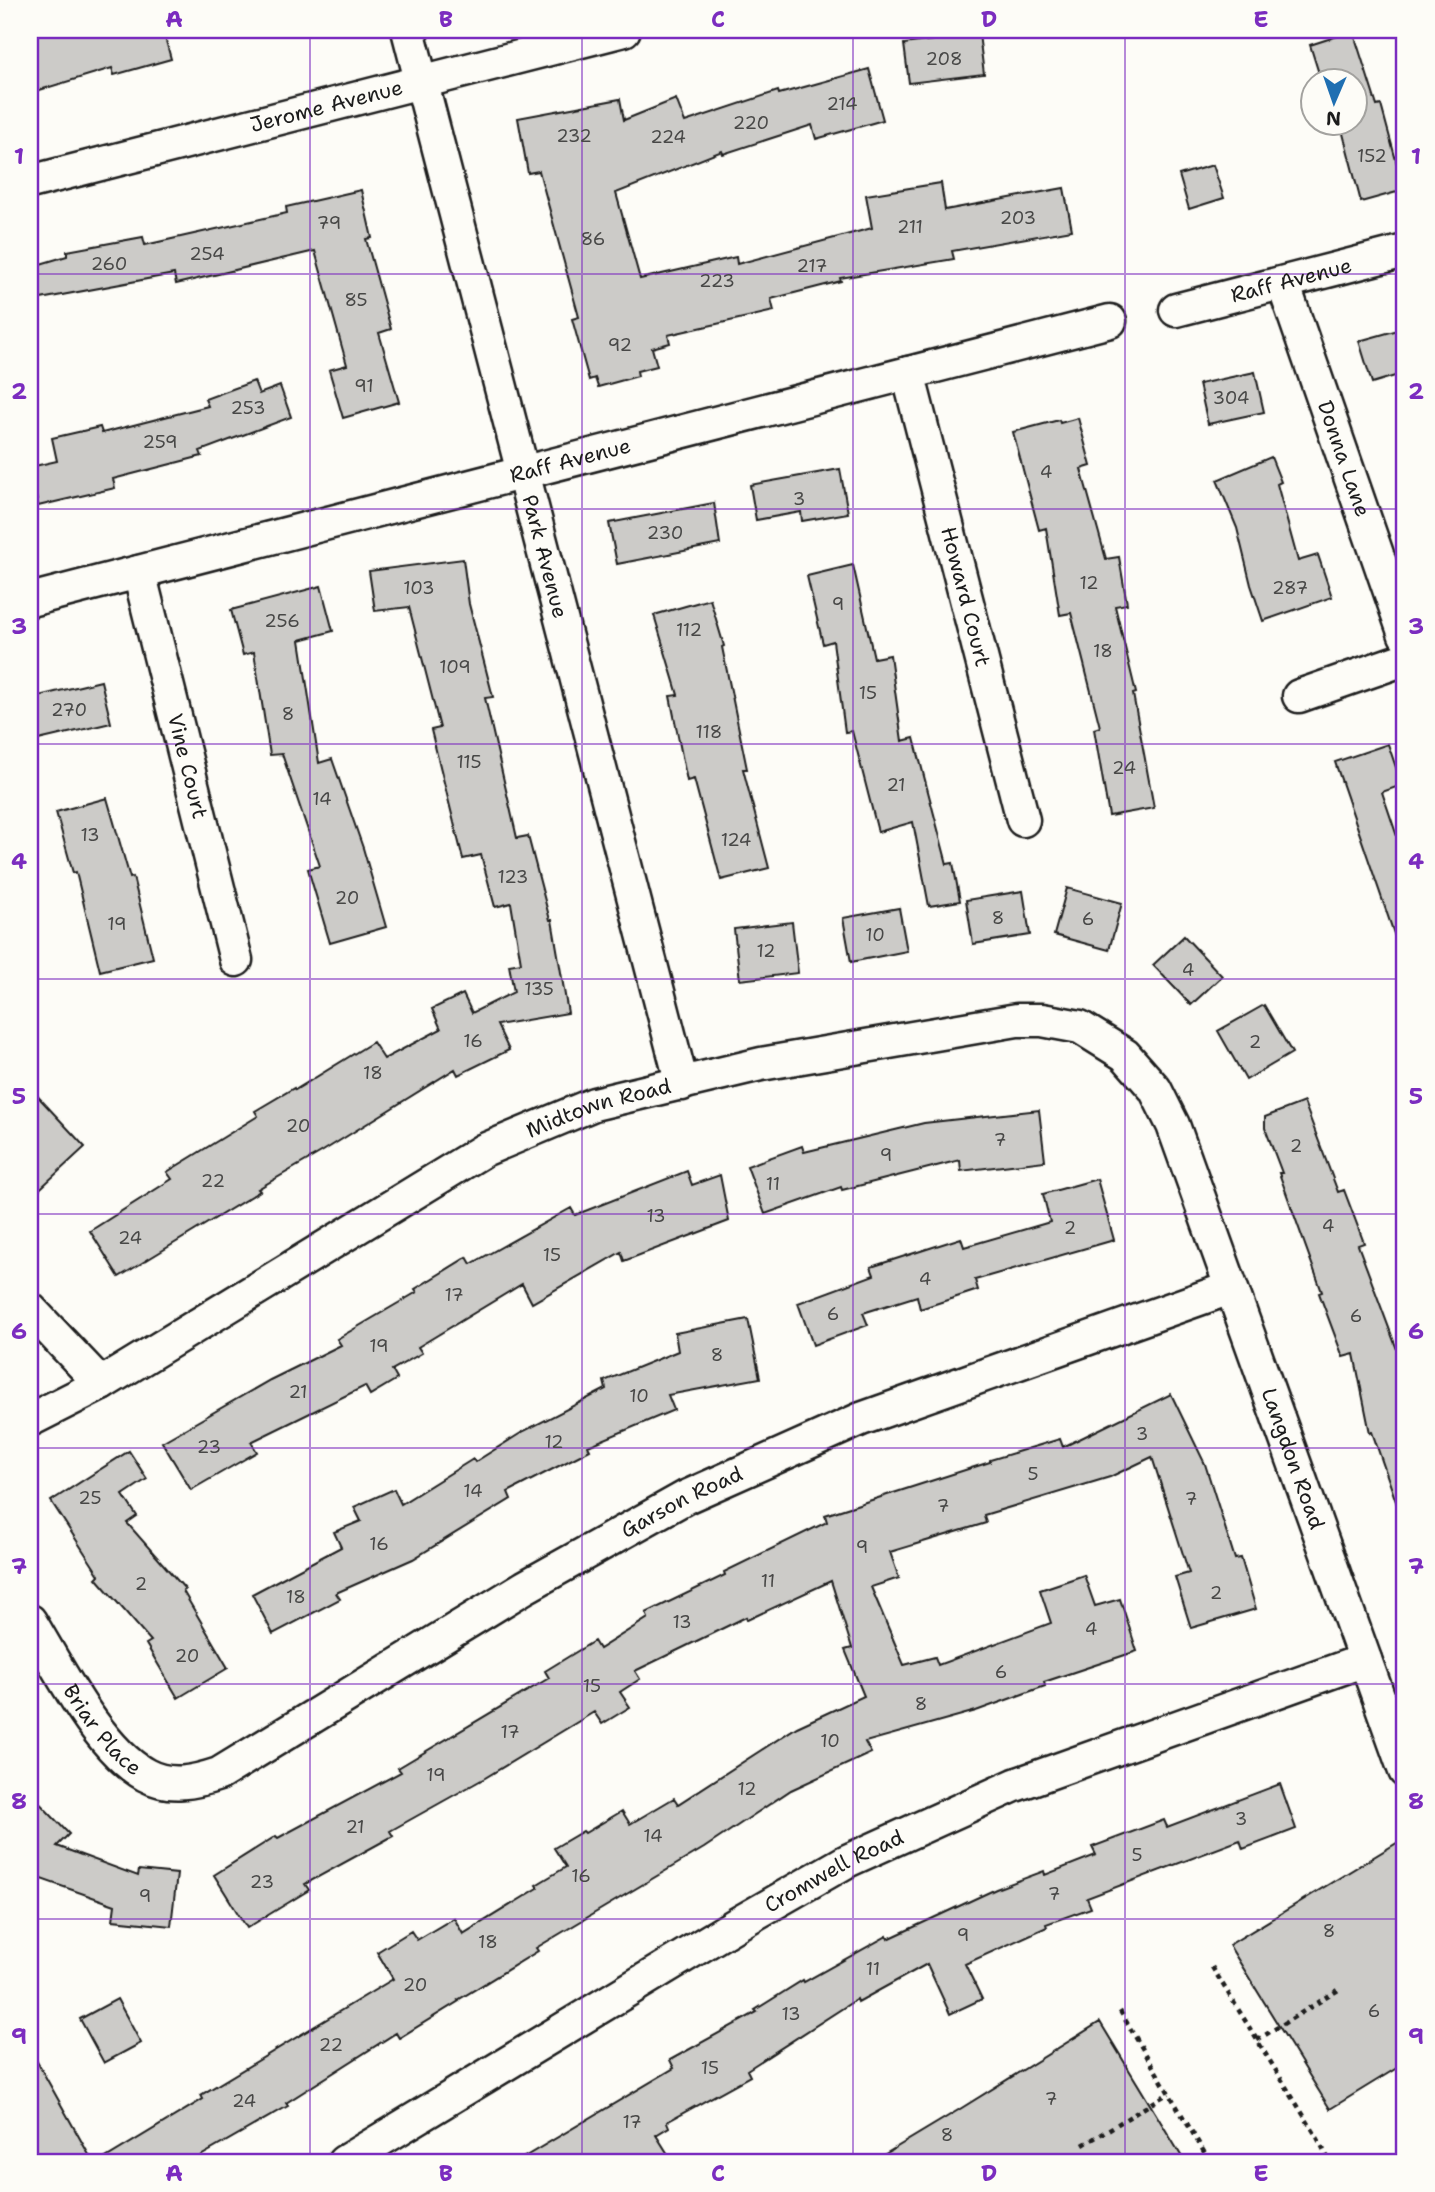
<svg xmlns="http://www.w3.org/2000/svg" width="1435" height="2192" font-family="'Shantell Sans',sans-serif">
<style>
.building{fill:#cccbc8;stroke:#1c1c1c;stroke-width:2}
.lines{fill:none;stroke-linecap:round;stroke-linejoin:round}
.minor-casing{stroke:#1c1c1c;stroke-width:37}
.path{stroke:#1c1c1c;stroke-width:4.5;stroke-dasharray:5 5;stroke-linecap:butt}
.minor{stroke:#fdfcf7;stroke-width:32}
.grid{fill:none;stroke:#7b2cbf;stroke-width:2;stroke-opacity:0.55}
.labels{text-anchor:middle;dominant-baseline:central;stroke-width:5;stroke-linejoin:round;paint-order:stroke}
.number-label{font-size:18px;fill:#484847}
.street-label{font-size:21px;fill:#1c1c1c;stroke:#fdfcf7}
.neatline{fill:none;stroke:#7b2cbf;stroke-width:2.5}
.grid-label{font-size:23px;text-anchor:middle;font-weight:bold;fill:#7b2cbf}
</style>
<rect width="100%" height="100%" fill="#fdfcf7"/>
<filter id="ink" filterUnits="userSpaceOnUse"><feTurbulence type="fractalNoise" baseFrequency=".0143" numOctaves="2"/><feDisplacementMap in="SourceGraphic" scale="14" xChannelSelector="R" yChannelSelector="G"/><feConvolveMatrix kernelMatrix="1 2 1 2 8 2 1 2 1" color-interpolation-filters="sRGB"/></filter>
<g filter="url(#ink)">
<path class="building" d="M30 30H163L171 59 114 75 112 68 30 93Z
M1353 31 1377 106 1381 105 1404 190 1361 202 1340 122H1354V80H1321L1310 45Z
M979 34 984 74 909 83 904 44Z
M869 69 883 120 816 139 812 125 723 154 722 151 616 193 640 279 736 257 737 264 872 228 866 195 941 183 945 210 1064 188 1072 230 952 251 954 259 840 278 841 281 771 299 774 311 668 335 670 343 652 348 657 366 637 371 638 376 598 387 595 378 589 380 572 319 579 317 539 171 528 173 518 118 620 99 624 120 676 99 685 122 778 91 779 94Z
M1213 165 1224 198 1189 209 1179 175Z
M361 190 372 238 366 239 391 329 379 333 399 402 343 418 329 370 347 365 315 251 176 284 174 274 30 301V267L67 256V251L143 237 145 245 287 213 286 207Z
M1405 328V373L1372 383 1359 341Z
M1255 372 1264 412 1208 424 1199 384Z
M254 381 259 394 280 386 291 417 200 451 202 456 113 479 115 488 38 506 30 467 57 461 52 438 100 427 102 433 208 406 205 399Z
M1078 418 1091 466 1081 469 1106 559 1119 557 1127 604 1115 606 1136 693 1133 694 1154 808 1109 816 1094 729 1100 727 1071 613 1060 615 1046 528 1039 530 1013 432 1059 420 1060 423Z
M1271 457 1281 482 1277 484 1298 561 1318 555 1332 597 1263 621 1251 585 1237 528 1217 480Z
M840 469 848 513 802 521 801 512 756 520 750 485Z
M714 503 720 544 617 564 609 523Z
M463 559 469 604 493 697 485 698 517 838 528 836 550 920H552L568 1013 497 1025 509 1050 458 1075 455 1069 323 1151 258 1189 260 1191 119 1277 90 1231 172 1179 167 1172 258 1116 255 1111 294 1088 295 1090 373 1042 384 1059 441 1029 432 1009 463 994 472 1013 514 992 509 965 521 963 511 903 495 907 481 855 463 859 431 730 440 728 409 607 375 611 369 571Z
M853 565 874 658 890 655 902 741 914 738 947 864 953 863 960 901 929 906 913 822 878 832 852 731 845 732 833 641 823 644 807 576Z
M321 586 333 631 300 640 319 763 332 759 363 848 386 927 330 943 308 869 320 866 282 754 270 755 254 652 243 655 231 610Z
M710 599 724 646 722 647 747 769H743L769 868 721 880 694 779 687 781 670 696 678 695 654 615Z
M101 681 111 723 30 742V698Z
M1388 744 1402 785 1382 792 1405 860V953L1401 954 1335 762Z
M107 798 130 878 133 877 153 958 100 971 76 872 73 873 56 812Z
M1067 888 1122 903 1109 950 1054 935Z
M1023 891 1030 935 973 944 966 900Z
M899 908 907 951 851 962 843 918Z
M792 922 798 973 740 980 734 929Z
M1184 936 1222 976 1191 1005 1153 965Z
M1264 1005 1292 1053 1246 1080 1218 1031Z
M30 1088 85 1147 30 1198Z
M1304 1102 1338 1192 1344 1190 1364 1243 1358 1245 1405 1371V1515L1401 1516 1372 1432 1370 1433 1354 1354 1343 1357 1319 1293 1322 1292 1279 1173H1282L1265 1128V1117Z
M1039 1110 1045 1161 961 1171 960 1160 842 1190 841 1187 765 1214 747 1166 802 1146 804 1152 924 1123Z
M687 1171 692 1185 720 1175 729 1221 624 1261 621 1252 532 1303 522 1284 418 1347 422 1353 392 1370 397 1379 370 1395 365 1386 251 1442 257 1452 191 1490 162 1442 270 1380 341 1345 337 1339 417 1292 415 1289 467 1257 471 1264 571 1208 575 1215Z
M1097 1179 1114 1240 975 1280 978 1290 920 1309 917 1296 863 1313 868 1325 813 1345 798 1303 874 1275 871 1267 961 1238 964 1247 1050 1222 1043 1194Z
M748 1319 760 1378 668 1395 674 1410 588 1446 590 1450 508 1492 511 1499 413 1559 336 1593 340 1599 273 1634 252 1594 341 1547 334 1532 361 1521 354 1507 394 1489 401 1504 473 1459 475 1462 524 1431 606 1389 604 1381 678 1351 675 1333Z
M1171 1394 1205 1464 1235 1559 1241 1558 1256 1609 1191 1628 1175 1577 1189 1573 1152 1457 1110 1477 984 1515 986 1523 890 1552 899 1578 871 1587 904 1665 935 1657 938 1665 1051 1623 1040 1590 1084 1575 1095 1606 1120 1599 1137 1651 1044 1682 1045 1686 976 1711 865 1742 871 1753 791 1790 704 1848 536 1948 538 1951 458 2000 459 2001 399 2038 396 2033 286 2103 288 2106 190 2162H99L203 2099 201 2095 393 1979 377 1952 411 1931 417 1940 454 1918 463 1934 538 1888 536 1885 566 1867 554 1848 583 1831 585 1833 622 1811 630 1824 674 1798 678 1804 797 1727 864 1696 845 1650 852 1648 831 1581 747 1620 746 1617 635 1671 640 1679 620 1692 630 1707 602 1724 594 1712 485 1778 390 1831 393 1836 305 1884 309 1890 247 1928 214 1875 276 1836 278 1838 401 1772 398 1768 549 1678 545 1671 594 1641 599 1649 648 1618 646 1613 725 1575 724 1572 827 1522 825 1515 990 1462V1460L1060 1439 1063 1447Z
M129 1451 147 1479 123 1495 137 1516 127 1523 185 1589 183 1591 228 1668 178 1698 146 1644 151 1641 96 1578 99 1575 51 1501Z
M1280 1784 1296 1829 1243 1849 1240 1840 1087 1898 1091 1908 1046 1924 1047 1927 965 1964 982 1999 950 2014 927 1964 858 2002 857 1999 747 2070 750 2076 667 2122 669 2127 656 2135 673 2162H516L674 2068 670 2060 757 2012 755 2010 803 1980 804 1982 887 1936 888 1939 996 1889 1044 1871 1045 1875 1096 1855 1092 1847 1164 1820 1167 1827Z
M30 1793 69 1834 57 1846 138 1876 139 1870 177 1874 171 1926 113 1920 115 1905 41 1879 32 1870 30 1872Z
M1405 1838V2063L1330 2109 1229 1945Z
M117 1999 141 2043 104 2063 80 2019Z
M1100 2022 1185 2162H872L960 2109Z
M30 2049 93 2162H30Z"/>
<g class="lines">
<defs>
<g id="minor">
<path id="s1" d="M408 30 682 1084"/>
<path id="s2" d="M30 182 624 30"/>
<path id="s3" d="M1283 283 1405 635"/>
<path id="s4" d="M1176 310 1405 251"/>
<path id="s5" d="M908 373 1023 820"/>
<path id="s6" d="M139 572 236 960"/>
<path id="s7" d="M30 600 1110 321"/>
<path d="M1299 696 1405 659"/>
<path d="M30 1309 101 1384"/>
<path id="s8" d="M30 1420 101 1384 484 1150 594 1104 761 1064 1017 1020H1042L1080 1027 1125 1055 1155 1089 1173 1125 1405 1771"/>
<path id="s9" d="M30 1621C58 1667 99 1750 146 1775 170 1788 195 1782 219 1774L525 1587 686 1497 861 1419 1230 1288"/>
<path id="s10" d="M344 2162 737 1924 847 1861 1015 1785 1365 1660"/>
</g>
</defs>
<use href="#minor" class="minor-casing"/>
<path class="path" d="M1212 1967 1317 2137 1330 2162
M1120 2011 1210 2162
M1257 2040 1340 1989
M1083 2145 1169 2093"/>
<use href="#minor" class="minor"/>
</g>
</g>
<path class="grid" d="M310 30V2162M582 30V2162M853 30V2162M1125 30V2162M30 274H1405M30 509H1405M30 744H1405M30 979H1405M30 1214H1405M30 1448H1405M30 1684H1405M30 1919H1405"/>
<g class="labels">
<g class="number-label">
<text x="944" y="59">208</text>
<text x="842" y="104">214</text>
<text x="751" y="123">220</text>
<text x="574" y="136">232</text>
<text x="668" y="137">224</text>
<text x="1372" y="156">152</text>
<text x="1018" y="218">203</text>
<text x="329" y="223">79</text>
<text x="910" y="227">211</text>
<text x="593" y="239">86</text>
<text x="207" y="254">254</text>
<text x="109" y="264">260</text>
<text x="812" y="266">217</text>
<text x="717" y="281">223</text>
<text x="356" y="300">85</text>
<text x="620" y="345">92</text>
<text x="364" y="386">91</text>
<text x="1231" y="398">304</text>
<text x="248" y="408">253</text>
<text x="160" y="442">259</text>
<text x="1046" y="472">4</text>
<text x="799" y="499">3</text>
<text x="665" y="533">230</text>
<text x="1089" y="583">12</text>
<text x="419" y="588">103</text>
<text x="1290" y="588">287</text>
<text x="838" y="604">9</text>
<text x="282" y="621">256</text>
<text x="689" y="630">112</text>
<text x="1103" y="651">18</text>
<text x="455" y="667">109</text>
<text x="868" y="693">15</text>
<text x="69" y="710">270</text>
<text x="288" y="714">8</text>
<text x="709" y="732">118</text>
<text x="469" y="762">115</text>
<text x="1124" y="768">24</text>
<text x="896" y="785">21</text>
<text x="322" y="799">14</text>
<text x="90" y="835">13</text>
<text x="736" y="840">124</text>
<text x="513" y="877">123</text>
<text x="347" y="898">20</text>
<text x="998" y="918">8</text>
<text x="1088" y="919">6</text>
<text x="117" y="924">19</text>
<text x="875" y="935">10</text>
<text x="766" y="951">12</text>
<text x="1188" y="970">4</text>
<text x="539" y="989">135</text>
<text x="473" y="1041">16</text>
<text x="1255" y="1042">2</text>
<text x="373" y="1073">18</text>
<text x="298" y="1126">20</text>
<text x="1000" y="1140">7</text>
<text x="1296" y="1146">2</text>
<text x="886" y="1155">9</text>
<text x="213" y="1181">22</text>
<text x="773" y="1184">11</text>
<text x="656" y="1216">13</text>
<text x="1328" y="1226">4</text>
<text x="1070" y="1228">2</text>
<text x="130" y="1238">24</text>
<text x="552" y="1255">15</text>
<text x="925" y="1279">4</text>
<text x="454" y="1295">17</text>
<text x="833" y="1314">6</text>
<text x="1356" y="1316">6</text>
<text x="379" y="1346">19</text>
<text x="717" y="1355">8</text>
<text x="298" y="1392">21</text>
<text x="639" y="1396">10</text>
<text x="1142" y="1434">3</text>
<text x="554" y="1442">12</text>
<text x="209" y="1447">23</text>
<text x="1033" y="1474">5</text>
<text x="473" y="1491">14</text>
<text x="90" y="1498">25</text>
<text x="1191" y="1499">7</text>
<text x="943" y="1506">7</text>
<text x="379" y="1544">16</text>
<text x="862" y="1547">9</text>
<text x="768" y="1581">11</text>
<text x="141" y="1584">2</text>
<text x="1216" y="1593">2</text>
<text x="296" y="1597">18</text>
<text x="682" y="1622">13</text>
<text x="1091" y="1629">4</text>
<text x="187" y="1656">20</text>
<text x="1001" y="1672">6</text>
<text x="592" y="1686">15</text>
<text x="921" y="1704">8</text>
<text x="510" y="1732">17</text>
<text x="830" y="1741">10</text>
<text x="436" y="1775">19</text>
<text x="747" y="1789">12</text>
<text x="1241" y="1819">3</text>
<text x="355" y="1827">21</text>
<text x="653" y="1836">14</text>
<text x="1137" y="1855">5</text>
<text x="581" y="1876">16</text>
<text x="262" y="1882">23</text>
<text x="1054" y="1894">7</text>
<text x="145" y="1896">9</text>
<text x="1329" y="1931">8</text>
<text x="963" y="1935">9</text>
<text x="488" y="1942">18</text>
<text x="873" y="1969">11</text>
<text x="415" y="1985">20</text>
<text x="1374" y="2011">6</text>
<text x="791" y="2014">13</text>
<text x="331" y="2045">22</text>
<text x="710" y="2068">15</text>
<text x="1051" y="2099">7</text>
<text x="244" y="2101">24</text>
<text x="632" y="2122">17</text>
<text x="947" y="2135">8</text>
</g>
<g class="street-label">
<text stroke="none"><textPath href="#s2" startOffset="306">Jerome Avenue</textPath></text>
<text stroke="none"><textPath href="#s4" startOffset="119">Raff Avenue</textPath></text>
<text stroke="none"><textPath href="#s3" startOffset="186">Donna Lane</textPath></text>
<text stroke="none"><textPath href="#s7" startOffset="558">Raff Avenue</textPath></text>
<text stroke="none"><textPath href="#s1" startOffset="544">Park Avenue</textPath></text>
<text stroke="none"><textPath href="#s5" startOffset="231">Howard Court</textPath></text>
<text stroke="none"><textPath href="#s6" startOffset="200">Vine Court</textPath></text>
<text stroke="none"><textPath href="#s8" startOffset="651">Midtown Road</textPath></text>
<text stroke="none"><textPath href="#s8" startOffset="1636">Langdon Road</textPath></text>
<text stroke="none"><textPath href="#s9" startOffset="807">Garson Road</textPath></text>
<text stroke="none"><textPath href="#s9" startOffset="131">Briar Place</textPath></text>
<text stroke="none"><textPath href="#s10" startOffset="570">Cromwell Road</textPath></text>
</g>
</g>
<rect width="1435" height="2192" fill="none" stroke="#fdfcf7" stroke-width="77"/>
<g transform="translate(1334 102) rotate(182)"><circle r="33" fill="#fdfcf7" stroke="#a3a29f" stroke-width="2"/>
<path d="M0-5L12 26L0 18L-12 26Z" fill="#1f6fb2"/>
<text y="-10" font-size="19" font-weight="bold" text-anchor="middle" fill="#1c1c1c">N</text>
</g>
<rect x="38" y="38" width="1358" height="2116" class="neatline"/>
<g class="grid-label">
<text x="174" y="27">A</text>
<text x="446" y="27">B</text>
<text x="718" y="27">C</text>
<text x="989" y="27">D</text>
<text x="1261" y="27">E</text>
<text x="19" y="164">1</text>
<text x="1416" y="164">1</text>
<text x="19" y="399">2</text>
<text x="1416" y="399">2</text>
<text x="19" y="634">3</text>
<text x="1416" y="634">3</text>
<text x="19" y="869">4</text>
<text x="1416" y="869">4</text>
<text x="19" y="1104">5</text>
<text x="1416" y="1104">5</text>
<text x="19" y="1339">6</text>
<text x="1416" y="1339">6</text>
<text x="19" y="1574">7</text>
<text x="1416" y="1574">7</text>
<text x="19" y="1809">8</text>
<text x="1416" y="1809">8</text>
<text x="19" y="2044">9</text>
<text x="1416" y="2044">9</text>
<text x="174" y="2181">A</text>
<text x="446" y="2181">B</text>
<text x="718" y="2181">C</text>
<text x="989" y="2181">D</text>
<text x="1261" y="2181">E</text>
</g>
</svg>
